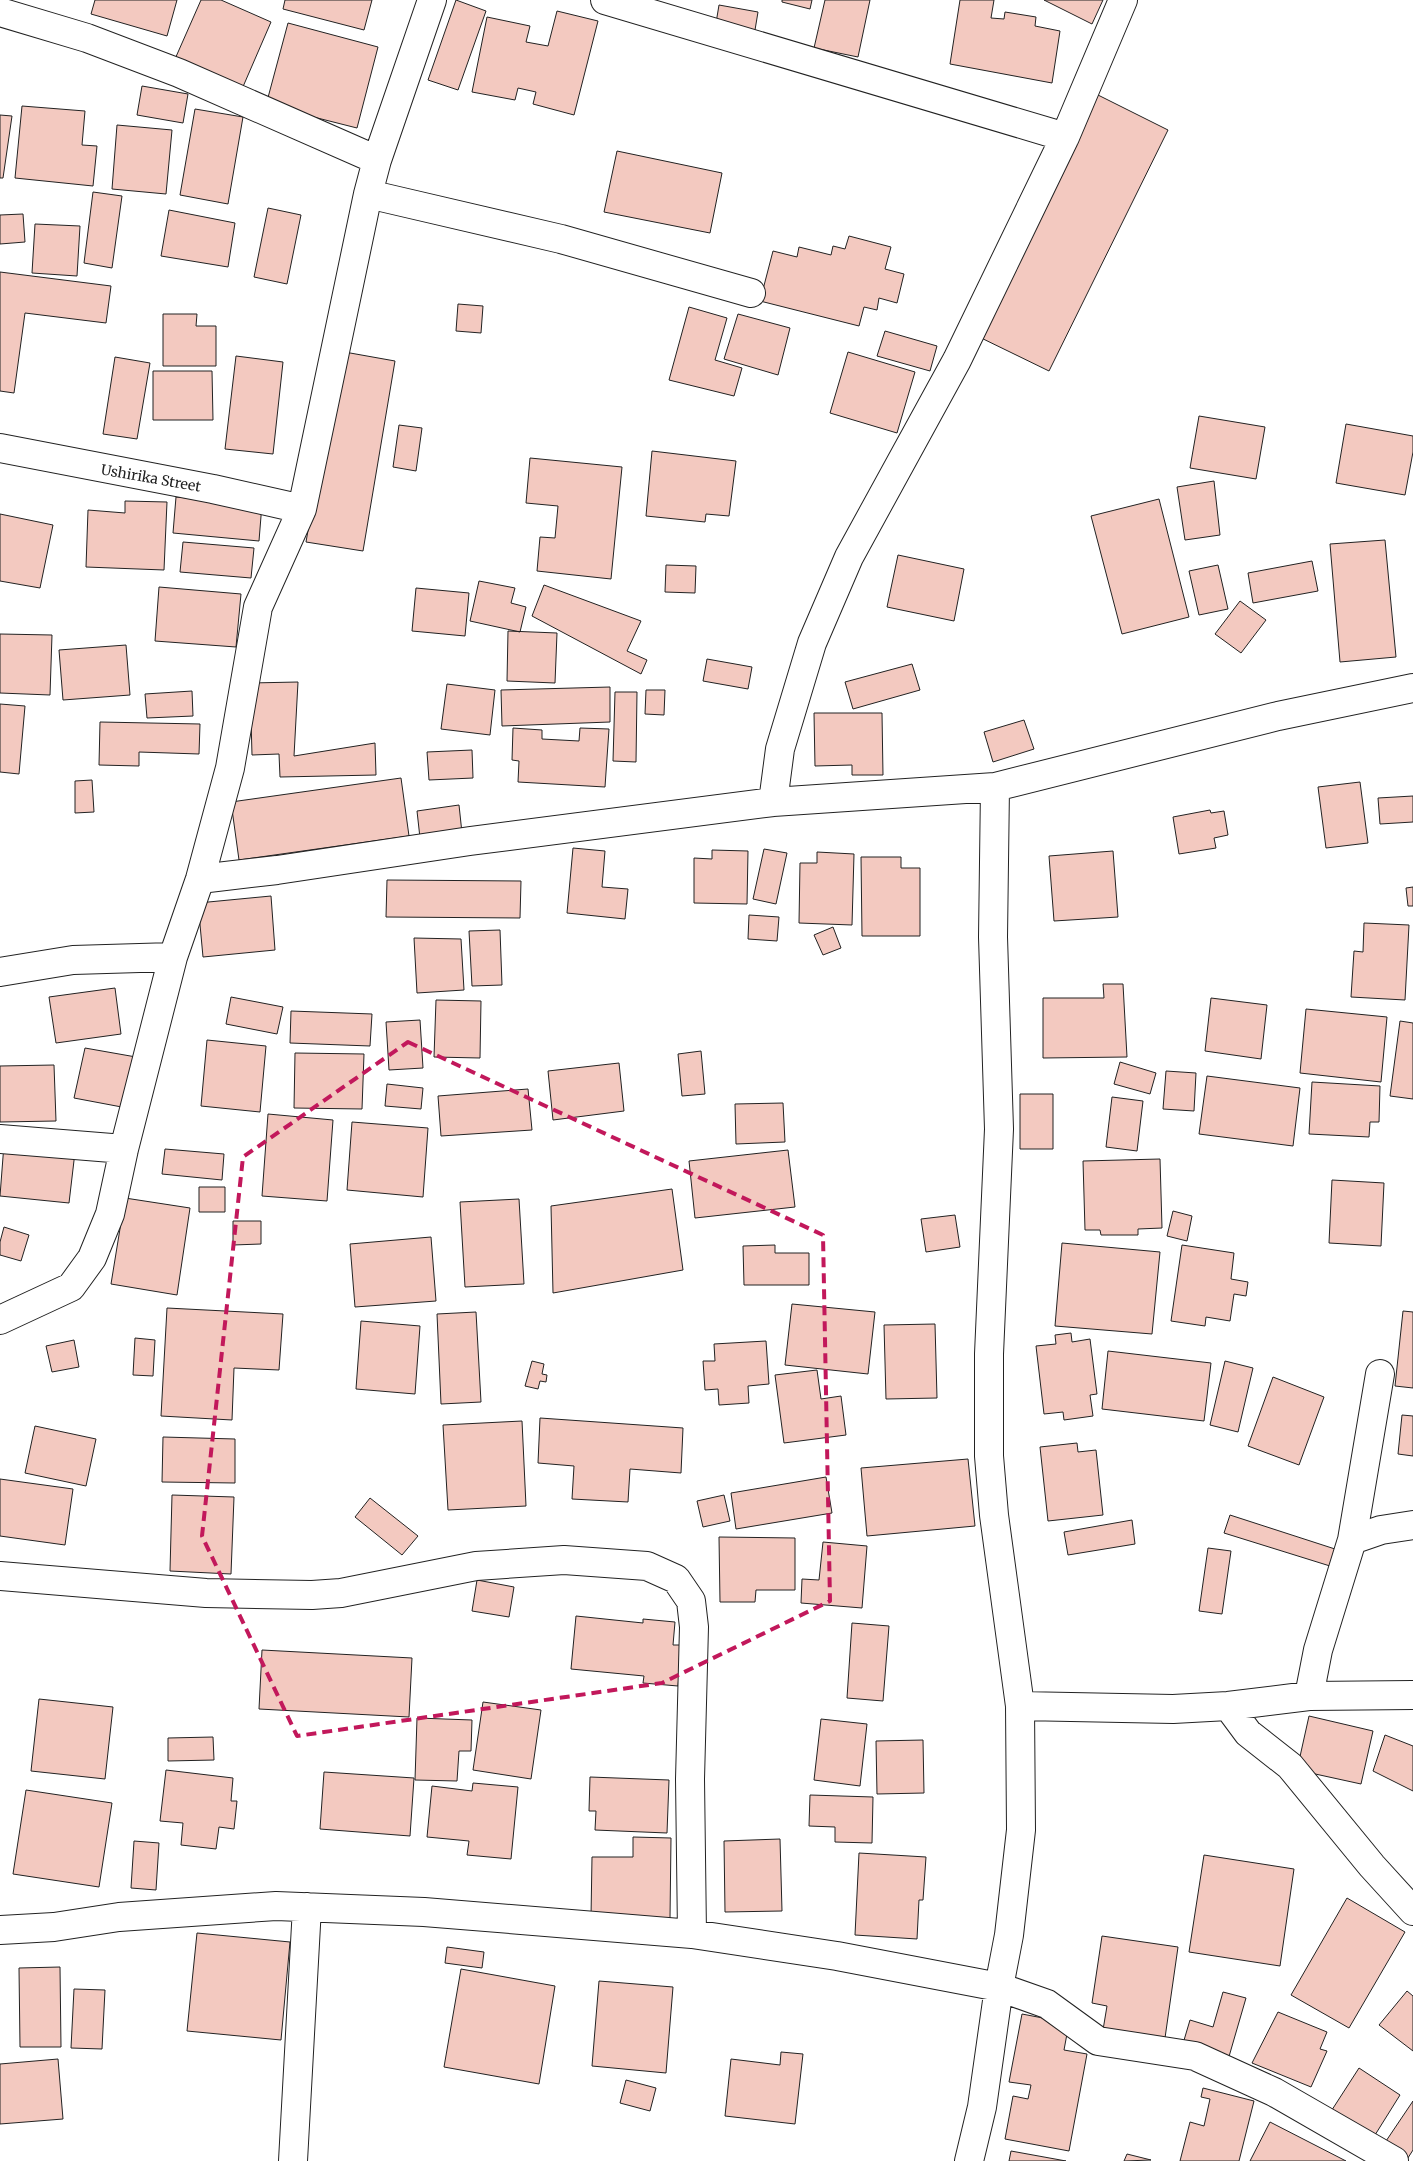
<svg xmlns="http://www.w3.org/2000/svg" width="1413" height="2161" font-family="Merriweather,serif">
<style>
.building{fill:#f3c9c0;stroke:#222}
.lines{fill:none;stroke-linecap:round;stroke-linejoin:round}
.minor-casing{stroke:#222;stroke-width:30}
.minor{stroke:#fff;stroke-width:28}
.marked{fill:none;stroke:#c2185b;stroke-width:4;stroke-dasharray:10 6;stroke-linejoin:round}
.labels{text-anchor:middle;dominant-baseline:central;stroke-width:4;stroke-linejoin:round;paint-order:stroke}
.street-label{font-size:14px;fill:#222;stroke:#fff}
</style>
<rect width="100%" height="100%" fill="#fff"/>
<path class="building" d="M95 0H177L167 36 91 14Z
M201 0H221L271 22 242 89 175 59Z
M285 0H372L364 30 283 9Z
M456 0 486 11 458 90 428 80Z
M782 0H812L810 9 782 2Z
M825 0H870L858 57 814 48Z
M960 0H994L991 18 1004 19 1005 12 1036 17 1035 26 1060 31 1052 83 950 64Z
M1044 0H1103L1092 24Z
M719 5 758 12 755 30 716 23Z
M557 11 598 21 574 115 533 104 536 92 518 88 515 100 472 92 487 17 530 26 526 42 548 46Z
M288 23 378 47 357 128 266 105Z
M142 86 188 94 183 123 137 115Z
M1092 92 1168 130 1049 371 973 334Z
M22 106 85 111 82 145 97 146 93 186 15 178Z
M195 109 243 117 228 204 180 195Z
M0 115 12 116 3 178H0Z
M117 125 172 130 166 194 112 189Z
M617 151 722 173 710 233 604 212Z
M93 192 122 196 112 268 84 263Z
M268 208 301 215 287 284 254 277Z
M169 210 235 223 228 267 161 256Z
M23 214 25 242 0 244V215Z
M35 224 80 226 77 276 32 273Z
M849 236 891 247 885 269 904 274 897 303 879 298 877 310 864 307 859 326 760 301 773 251 797 257 799 247 831 255 833 246 845 249Z
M0 272 111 286 106 323 25 313 14 393 0 391Z
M458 304 483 306 481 333 456 331Z
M689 307 727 318 715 360 742 368 734 396 669 380Z
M163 314H197L196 326H216V366H163Z
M738 314 790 328 778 375 724 359Z
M885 331 937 346 930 371 877 356Z
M339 351 395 361 363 551 306 542Z
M848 352 915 372 897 433 830 413Z
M236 356 283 362 273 454 225 449Z
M115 357 150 363 137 439 103 434Z
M153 371H212L213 420H153Z
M1199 416 1265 427 1256 479 1190 468Z
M1346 424 1413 436V452L1405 495 1336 483Z
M399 425 422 428 416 471 393 467Z
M652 451 736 461 729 516 706 514 705 522 646 516Z
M530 458 622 467 611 579 537 571 540 537 555 538 558 506 526 503Z
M1214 481 1220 535 1185 540 1177 487Z
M176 497 262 504 259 541 173 533Z
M1159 499 1189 617 1122 634 1091 516Z
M125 501 167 502 164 570 86 567 88 510 125 513Z
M0 514 53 525 40 588 0 581Z
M1385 540 1396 657 1340 662 1330 544Z
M183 542 254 548 251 578 180 572Z
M898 555 964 569 954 621 887 607Z
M1312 561 1318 591 1253 603 1248 573Z
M666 565 696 566 695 593 665 592Z
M1218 565 1228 609 1199 615 1189 571Z
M479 581 515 588 511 603 526 607 520 632 470 621Z
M544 585 641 621 627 651 647 660 641 674 532 616Z
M159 587 241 594 236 647 155 641Z
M416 588 469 593 465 636 412 631Z
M1240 601 1266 620 1241 653 1215 634Z
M508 631 557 633 555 683 507 681Z
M0 634 52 635 50 695 0 693Z
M126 645 130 695 63 700 59 650Z
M707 659 752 667 748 689 703 681Z
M912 664 920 690 853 709 845 682Z
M298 682 294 756 375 743 376 775 280 777 279 754 252 755 250 683Z
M447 684 495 690 490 735 441 729Z
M610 687V722L502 726 501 690Z
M646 690H665L664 715 645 714Z
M192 691 193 716 147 718 145 694Z
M615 692H637L636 762 613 761Z
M0 704 25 706 19 774 0 772Z
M814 713H882L883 775H852V765L815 766Z
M1024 720 1034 749 993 762 984 732Z
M100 722 200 724 199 754 139 752V766L99 765Z
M513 728 542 730V739L579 741 580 728 609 729 605 787 518 782 519 761 512 760Z
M472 750 473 778 429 780 427 752Z
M401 778 409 836 239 860 231 802Z
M92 780 94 812 75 813V781Z
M1360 782 1368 843 1326 848 1318 787Z
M1413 796V822L1380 824 1378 798Z
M459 805 462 833 420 838 417 811Z
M1210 810 1211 813 1224 811 1228 835 1214 838 1216 848 1179 854 1173 817Z
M573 848 605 851 602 887 628 889 625 919 567 913Z
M764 849 787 853 776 904 753 899Z
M712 850 748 851 747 904 694 903V858L712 859Z
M1113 851 1118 917 1054 921 1049 856Z
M817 852 854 854 852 925 799 923 800 863H817Z
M861 857H901V868H920V936H862Z
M387 880 521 881 520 918 386 917Z
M1413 887V906H1408L1406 888Z
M271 896 275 950 203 957 198 903Z
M749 915 779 917 777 941 748 939Z
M1364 923 1409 925 1405 1000 1351 997 1354 951 1363 952Z
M833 927 841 948 823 955 814 935Z
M500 930 502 985 472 986 469 931Z
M414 938 461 939 464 990 417 993Z
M1103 984H1123L1127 1057 1043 1058V998H1104Z
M115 988 121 1034 56 1043 49 997Z
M231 997 283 1007 277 1034 226 1024Z
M1211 998 1267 1005 1261 1059 1205 1051Z
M436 1000 481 1001 480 1058 434 1057Z
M1306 1009 1387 1017 1381 1082 1300 1073Z
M291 1011 372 1014 370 1046 290 1043Z
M420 1020 423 1068 389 1070 386 1022Z
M1400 1021 1413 1023V1099L1390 1096Z
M207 1040 266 1046 260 1112 201 1106Z
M85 1048 136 1057 127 1108 74 1098Z
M701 1051 705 1094 682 1096 678 1054Z
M295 1053 364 1054 362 1109 294 1108Z
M1120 1062 1156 1073 1150 1094 1114 1084Z
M619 1063 624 1111 553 1120 548 1071Z
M54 1065 56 1121 0 1122V1066Z
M1166 1071 1196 1073 1194 1111 1163 1109Z
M1207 1076 1300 1088 1293 1146 1199 1134Z
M1312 1082 1380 1086 1379 1122H1370L1369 1137 1309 1134Z
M387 1084 423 1088 421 1109 385 1106Z
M528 1089 532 1130 441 1136 438 1096Z
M1020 1094H1053V1149H1020Z
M1112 1097 1143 1101 1137 1151 1106 1147Z
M783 1103 785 1142 736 1144 735 1104Z
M268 1114 333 1120 327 1201 262 1196Z
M352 1122 428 1128 423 1197 347 1190Z
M4 1144 75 1152 69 1203 0 1196Z
M165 1149 224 1154 222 1180 162 1174Z
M788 1150 795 1207 695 1218 689 1161Z
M1160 1159 1162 1228 1138 1229V1235H1101L1100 1230H1085L1083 1161Z
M1332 1180 1384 1183 1381 1246 1329 1243Z
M199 1187H225V1212H199Z
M672 1189 683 1270 553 1293 551 1206Z
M125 1198 190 1208 177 1295 111 1284Z
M519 1199 524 1284 465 1287 460 1202Z
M1173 1211 1192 1216 1187 1241 1167 1236Z
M955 1215 960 1247 926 1252 921 1219Z
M233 1221H261V1244L233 1245Z
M4 1227 29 1235 21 1261 0 1255V1242Z
M431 1237 436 1301 355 1307 350 1244Z
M1062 1243 1160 1252 1152 1334 1055 1326Z
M775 1245V1253H809V1285H744L743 1246Z
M1182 1245 1234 1253 1231 1279 1248 1282 1246 1296 1234 1294 1230 1321 1206 1317 1205 1326 1171 1321Z
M792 1304 875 1312 868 1374 785 1365Z
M167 1308 283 1314 279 1370 234 1368 232 1420 161 1416Z
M1403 1311 1413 1312V1388L1395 1386Z
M476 1312 481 1402 441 1404 437 1314Z
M361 1321 420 1326 415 1394 356 1389Z
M935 1324 937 1398 886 1399 884 1325Z
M1071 1333 1072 1342 1090 1339 1097 1394 1090 1395 1093 1416 1064 1420 1063 1412 1044 1414 1036 1346 1056 1344 1055 1335Z
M135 1338 155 1340 153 1376 133 1375Z
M74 1340 79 1367 52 1372 46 1346Z
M766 1341 769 1384 748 1386 749 1403 719 1405 718 1389 705 1390 703 1361H715L714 1344Z
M1108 1351 1211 1363 1204 1421 1102 1409Z
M532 1361 544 1364 542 1374 547 1375 546 1382 540 1381 538 1389 525 1386Z
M1225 1361 1253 1368 1238 1432 1210 1425Z
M817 1370 821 1399 841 1396 846 1435 784 1443 775 1375Z
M1273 1377 1324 1397 1299 1465 1248 1446Z
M1402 1415 1413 1416V1456L1398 1454Z
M540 1418 683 1428 681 1473 630 1469 628 1502 572 1499 574 1466 538 1463Z
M522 1421 526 1506 448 1510 443 1425Z
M35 1426 96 1439 86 1486 25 1473Z
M163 1437 235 1439V1483L162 1482Z
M1077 1443 1078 1452 1096 1450 1103 1515 1048 1521 1040 1447Z
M968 1459 975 1526 867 1536 861 1468Z
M826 1477 832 1513 736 1529 731 1493Z
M0 1479 73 1489 65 1545 0 1536Z
M172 1495 234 1497 231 1574 170 1571Z
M724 1495 730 1521 703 1527 697 1501Z
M370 1498 418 1536 402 1555 355 1517Z
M1230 1515 1335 1549 1330 1566 1224 1533Z
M1132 1520 1135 1544 1068 1555 1064 1532Z
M719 1537 795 1538V1590H756L755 1602H720Z
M823 1542 867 1546 862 1608 801 1603 802 1579 819 1580Z
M1208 1548 1231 1551 1222 1614 1199 1611Z
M477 1580 514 1587 509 1617 472 1611Z
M576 1616 643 1623V1619L675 1622 673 1645H682L678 1686 643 1683 644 1676 571 1669Z
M852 1623 889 1626 883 1701 847 1698Z
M262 1650 412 1658 409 1717 259 1709Z
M39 1699 113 1707 105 1779 31 1771Z
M483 1702 541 1710 531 1779 473 1770Z
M1309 1716 1373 1731 1361 1784 1297 1770Z
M417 1718 472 1720 471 1751H459L457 1781 415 1780Z
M821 1719 867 1724 860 1786 814 1780Z
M1385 1735 1413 1746V1791L1373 1771Z
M213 1737 214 1760 168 1761V1738Z
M923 1740 924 1793 877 1794 876 1741Z
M166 1770 233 1778 231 1801H237L234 1829 219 1827 216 1849 181 1845 183 1823 160 1821Z
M324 1772 414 1778 410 1836 320 1829Z
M590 1777 669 1780 667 1833 595 1830 596 1811H589Z
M473 1783 518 1787 511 1859 467 1855 469 1841 427 1837 432 1786 472 1791Z
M26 1790 112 1803 99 1887 13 1874Z
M810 1795 873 1797 872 1843 835 1842V1827L809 1826Z
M633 1837 671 1838 670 1918 591 1917 592 1857H633Z
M780 1839 782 1911 725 1912 724 1841Z
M134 1841 159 1843 156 1890 131 1888Z
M859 1853 926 1857 923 1900H919L917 1939 855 1935Z
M1204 1855 1294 1869 1280 1966 1189 1952Z
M1347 1898 1405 1932 1349 2028 1291 1995Z
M197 1933 290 1942 281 2040 187 2031Z
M1102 1936 1178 1947 1164 2045 1102 2036 1107 2006 1092 2003Z
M447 1947 484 1952 482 1968 445 1963Z
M60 1967 61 2047H20L19 1968Z
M461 1969 555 1986 539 2084 444 2067Z
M599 1981 673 1987 666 2073 592 2066Z
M74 1989 105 1990 102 2049 71 2048Z
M1407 1991 1413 1996V2051L1379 2025Z
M1223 1992 1246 1998 1228 2060 1182 2047 1190 2020 1213 2027Z
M1278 2012 1327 2032 1320 2049 1327 2051 1311 2087 1252 2063Z
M1022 2014 1069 2023 1064 2050 1087 2054 1069 2151 1005 2139 1013 2096 1028 2099 1031 2085 1009 2082Z
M781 2052 803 2054 795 2124 725 2116 731 2059 780 2065Z
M58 2059 63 2119 0 2124V2064Z
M1359 2068 1400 2095 1370 2143 1328 2116Z
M626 2080 656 2088 650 2111 620 2103Z
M1203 2088 1254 2101 1239 2161H1180L1190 2122 1204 2126 1210 2099 1201 2097Z
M1413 2101V2150L1406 2161 1382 2147Z
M1270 2122 1346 2161H1250Z
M1011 2151 1066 2161H1009Z
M1127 2154 1151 2160 1124 2161Z"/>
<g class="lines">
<defs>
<path id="minor" d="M605 0 1065 137
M0 12 87 38 179 73 377 160
M368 194 561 239 751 293
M0 448 213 489 302 509
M773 802 780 749 812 643 849 557 957 360 1065 137 1123 0
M200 879 277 870 470 841 773 802 995 787 1278 716 1413 688
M0 972 73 960 173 957
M0 1139 124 1149
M0 1320 71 1287 92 1258 110 1214 124 1149 173 957 200 879 230 768 258 607 302 509 368 194 377 160 432 0
M1352 1540 1381 1530 1413 1525
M0 1576 206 1593 312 1595 341 1593 476 1566 564 1560 647 1566 676 1579 691 1601 694 1627 690 1779 692 1934
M1309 1696 1318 1650 1352 1540 1380 1374
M1020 1706 1173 1709 1228 1706 1309 1696 1413 1695
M1228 1706 1248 1733 1290 1766 1372 1866 1413 1911
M0 1930 54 1927 119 1917 276 1906 424 1912 692 1934 837 1956 999 1987 1047 2004 1098 2041 1195 2056 1274 2092 1394 2161
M293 2161 307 1907
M969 2161 982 2107 999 1987 1009 1935 1021 1830 1020 1706 994 1515 989 1456V1354L999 1129 993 937 995 787"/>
</defs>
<use href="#minor" class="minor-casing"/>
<use href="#minor" class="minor"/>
</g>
<path class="marked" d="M408 1042 823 1235 830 1601 662 1683 297 1736 202 1536 243 1157Z"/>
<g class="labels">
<g class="street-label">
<text transform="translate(151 478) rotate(10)">Ushirika Street</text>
</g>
</g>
</svg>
